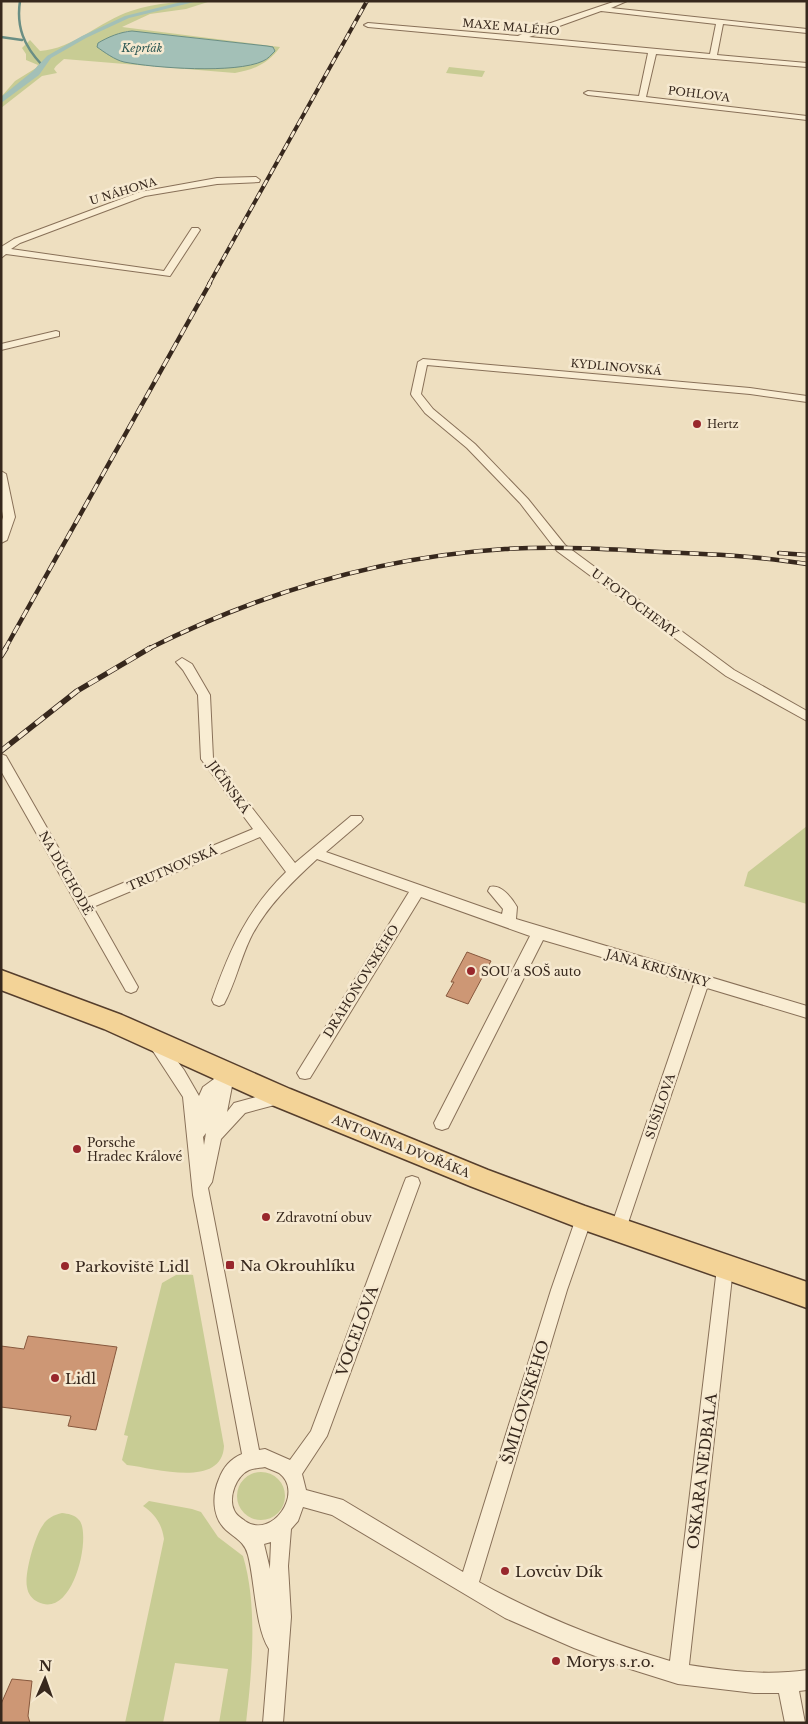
<svg xmlns="http://www.w3.org/2000/svg" width="808" height="1724" font-family="'Libre Baskerville',serif">
<style>
.green{fill:#c8cc94;fill-rule:evenodd}
.water{fill:#a3c0b7;stroke:#6a8e84}
.lines{fill:none;stroke-linecap:round;stroke-linejoin:round}
.stream{stroke:#6a8e84;stroke-width:2.5}
.canal{fill:#a3c0b7;fill-rule:evenodd}
.building{fill:#cd9775;stroke:#87583d}
.street-casing{stroke:#887058;stroke-width:2}
.primary-casing{stroke:#553e2c;stroke-width:3}
.street{fill:#f9edd3;fill-rule:evenodd}
.primary{fill:#f3d397;fill-rule:evenodd}
.rail-far2-casing{stroke:#37281d;stroke-width:4}
.rail-far1-casing{stroke:#37281d;stroke-width:4.5}
.rail-casing{stroke:#37281d;stroke-width:5.5}
.rail-far2{stroke:#f6e9d0;stroke-width:2.5;stroke-dasharray:7;stroke-linecap:butt}
.rail-far1{stroke:#f6e9d0;stroke-width:3;stroke-dasharray:9;stroke-linecap:butt}
.rail{stroke:#f6e9d0;stroke-width:4;stroke-dasharray:11;stroke-linecap:butt}
.poi-dot{fill:#98272c;stroke:#f6e9d0;stroke-width:2}
.labels{text-anchor:middle;dominant-baseline:central;stroke-width:5;stroke-linejoin:round;paint-order:stroke}
.far-street-label{font-size:11px;fill:#37281d;stroke:#f6e9d0}
.far-water-label{font-size:11px;font-style:italic;fill:#2b5753;stroke:#f6e9d0}
.far-poi-label{font-size:11px;fill:#37281d;stroke:#f6e9d0;text-anchor:start}
.street-label{font-size:12px;fill:#37281d;stroke:#f6e9d0}
.poi-label{font-size:12px;fill:#37281d;stroke:#f6e9d0;text-anchor:start}
.near-poi-label{font-size:15px;fill:#37281d;stroke:#f6e9d0;text-anchor:start}
.near-street-label{font-size:15px;fill:#37281d;stroke:#f6e9d0}
</style>
<rect width="100%" height="100%" fill="#eedfc0"/>
<path class="green" d="M211 1 186 9 150 14 122 27 280 47C269 63 254 70 235 73L64 59 56 66 54 69 57 73 42 76 1 108V97L15 81 36 68 38 65 26 60V54L22 48 30 40 40 51C73 49 100 21 131 11 157 2 184 1 211 1ZM126 31 261 45 275 49 267 59 258 63 216 69 122 61 100 49Z
M449 67 485 71 482 77 446 73Z
M807 826V904L744 886 748 872Z
M186 1274 193 1275 224 1446C222 1489 154 1468 127 1465L122 1460 128 1436 124 1435 162 1283 176 1275Z
M237 1496a24 24 0 1 1 48 0a24 24 0 1 1-48 0Z
M149 1501 192 1509 201 1512 218 1537 243 1556C258 1606 252 1672 246 1723H219L228 1669 175 1663 163 1723H125L164 1539C162 1524 155 1514 143 1506Z
M62 1513C68 1514 74 1514 79 1520 92 1533 74 1620 38 1602 32 1599 28 1594 27 1587 24 1575 35 1535 43 1525 47 1518 54 1515 62 1513Z"/>
<path class="water" d="M132 31 267 46 273 47 275 51C271 55 268 59 263 61 236 74 154 68 124 62 115 60 104 52 97 47L98 43C108 37 120 32 132 31Z"/>
<g class="lines">
<path class="stream" d="M20 1C16 27 24 46 42 65
M1 37 22 40"/>
<path class="canal" d="M185 1H198L129 18 86 38 51 58 39 75 1 103V97L33 71 47 56 82 36 125 16Z"/>
</g>
<path class="building" d="M467 952 491 961 468 1004 446 996 454 982H451Z
M28 1336 117 1347 96 1430 68 1426 71 1416 1 1407V1346L24 1349Z
M12 1679 32 1681 28 1716 30 1723H1V1704Z"/>
<g class="lines">
<defs>
<path id="street" d="M616 1H627L611 8 807 29V33L723 24 717 55 807 63V67L656 54 646 97 807 116V120L588 95 584 93 588 91 639 96 648 53 368 27 364 25 368 23 518 36 533 29ZM601 11 716 24 710 54 529 37Z
M256 177 260 180 259 182 217 184 145 196 20 243 11 249 164 271 192 228H198L200 230 170 276 6 254 1 258V247L14 239 140 192 217 178Z
M56 331 59 332V336L1 350V344Z
M423 359 750 388 807 396V402L750 394 427 365 421 394 433 409 475 444 528 499 565 545 734 670 807 711V721L726 676 557 551 520 503 467 448 425 413 412 396 411 394 418 362Z
M1 471 6 474 15 517 7 540 1 543V523L3 517 1 505Z
M182 658 192 664 210 695 213 758 295 863 351 816H361L363 819 361 822 326 852 502 914 503 909 488 891 490 887C501 884 512 898 517 907L516 919 807 1006V1018L707 988 624 1235 618 1237 612 1235 610 1230 694 984 543 940 448 1128 442 1130 436 1128 434 1123 530 936 421 897 310 1078 305 1079 300 1078 297 1073 300 1068 409 892 317 859C292 882 265 908 250 939 240 960 235 984 224 1004L219 1006 214 1004 212 1000C230 949 247 910 286 872L260 837 93 907 138 987 136 991 131 993 126 991 1 771V754L6 756 87 898 253 829 201 759 198 695 183 670 176 662Z
M155 1036 160 1038 184 1070 199 1096 203 1087 214 1079 207 1069 210 1064C219 1061 223 1067 228 1074L236 1075 239 1080 236 1085 232 1086 227 1112 234 1103 281 1090 286 1092 289 1097 286 1102 245 1113 221 1139 212 1182 208 1188 259 1450 265 1449 290 1460 311 1431 404 1183 406 1178 412 1176 418 1178 420 1183 327 1436 302 1474 306 1490 343 1500 463 1572 551 1290 576 1218 578 1213 584 1211 590 1213 592 1218 567 1290 479 1582C540 1616 603 1641 670 1661L717 1268 719 1263 725 1260 731 1263 733 1268 689 1665C728 1671 767 1676 807 1670V1690L799 1691 805 1723H785L779 1693H754L678 1684 627 1668 574 1648 505 1618 332 1515 303 1507 298 1521 291 1529 288 1566 291 1617 283 1723H263L269 1649C255 1627 255 1581 248 1555 245 1542 235 1538 226 1530 212 1517 212 1495 219 1479 223 1468 230 1459 242 1454L193 1195 183 1097 147 1042 150 1038ZM206 1133 204 1145 203 1137ZM265 1467C269 1469 275 1471 279 1473 305 1492 272 1540 245 1521 241 1518 236 1515 234 1510 228 1497 236 1476 249 1470 254 1468 260 1468 265 1467ZM271 1542 270 1566V1569L264 1544Z"/>
<path id="primary" d="M1 970 122 1015 290 1089 488 1170 585 1206 807 1282V1308L584 1230 470 1186 272 1105 104 1029 1 990Z"/>
</defs>
<use href="#street" class="street-casing"/>
<use href="#primary" class="primary-casing"/>
<use href="#street" class="street"/>
<use href="#primary" class="primary"/>
<defs>
<path id="rail-far2" d="M209 284 367 1"/>
<path id="rail-far1" d="M779 553 807 555
M5 649 210 283
M148 649C260 593 379 557 505 549 557 546 609 549 660 552 709 554 758 556 807 564"/>
<path id="rail" d="M1 656 6 648
M1 751 77 691 150 648"/>
</defs>
<use href="#rail-far2" class="rail-far2-casing"/>
<use href="#rail-far1" class="rail-far1-casing"/>
<use href="#rail" class="rail-casing"/>
<use href="#rail-far2" class="rail-far2"/>
<use href="#rail-far1" class="rail-far1"/>
<use href="#rail" class="rail"/>
</g>
<g class="poi-dot">
<circle cx="697" cy="424" r="5"/>
<circle cx="471" cy="971" r="5"/>
<circle cx="77" cy="1149" r="5"/>
<circle cx="266" cy="1217" r="5"/>
<rect x="225" y="1260" width="10" height="10" rx="2.5"/>
<circle cx="65" cy="1266" r="5"/>
<circle cx="55" cy="1378" r="5"/>
<circle cx="505" cy="1571" r="5"/>
<circle cx="556" cy="1661" r="5"/>
</g>
<g class="labels">
<g class="far-street-label">
<text transform="translate(511 27) rotate(5)">MAXE MALÉHO</text>
<text transform="translate(699 94) rotate(7)">POHLOVA</text>
<text transform="translate(123 191) rotate(-17)">U NÁHONA</text>
<text transform="translate(616 367) rotate(5)">KYDLINOVSKÁ</text>
</g>
<g class="far-water-label">
<text x="142" y="48">Keprťák</text>
</g>
<g class="far-poi-label">
<text x="707" y="424">Hertz</text>
</g>
<g class="street-label">
<text transform="translate(635 603) rotate(37)">U FOTOCHEMY</text>
<text transform="translate(229 787) rotate(54)">JIČÍNSKÁ</text>
<text transform="translate(172 868) rotate(-23)">TRUTNOVSKÁ</text>
<text transform="translate(66 873) rotate(60)">NA DŮCHODĚ</text>
<text transform="translate(658 968) rotate(16)">JANA KRUŠINKY</text>
<text transform="translate(361 981) rotate(-58)">DRAHOŇOVSKÉHO</text>
<text transform="translate(660 1106) rotate(-71)">SUŠILOVA</text>
<text transform="translate(401 1146) rotate(22)">ANTONÍNA DVOŘÁKA</text>
</g>
<g class="poi-label">
<text x="481" y="971">SOU a SOŠ auto</text>
<text x="87" y="1142">Porsche<tspan x="87" dy="14">Hradec Králové</tspan></text>
<text x="276" y="1217">Zdravotní obuv</text>
</g>
<g class="near-poi-label">
<text x="240" y="1265">Na Okrouhlíku</text>
<text x="75" y="1266">Parkoviště Lidl</text>
<text x="65" y="1378">Lidl</text>
<text x="515" y="1571">Lovcův Dík</text>
<text x="566" y="1661">Morys s.r.o.</text>
</g>
<g class="near-street-label">
<text transform="translate(357 1331) rotate(-70)">VOCELOVA</text>
<text transform="translate(525 1402) rotate(-73)">ŠMILOVSKÉHO</text>
<text transform="translate(702 1471) rotate(-83)">OSKARA NEDBALA</text>
</g>
</g>
<rect width="808" height="1724" fill="none" stroke="#37281d" stroke-width="5"/>
<g transform="translate(45 1679) rotate(2)" stroke="#f6e9d0" stroke-width="4" paint-order="stroke">
<path d="M0-4L9 19L0 12L-9 19Z" fill="#37281d"/>
<text y="-8" font-size="14" font-weight="bold" text-anchor="middle" fill="#37281d">N</text>
</g>
</svg>
